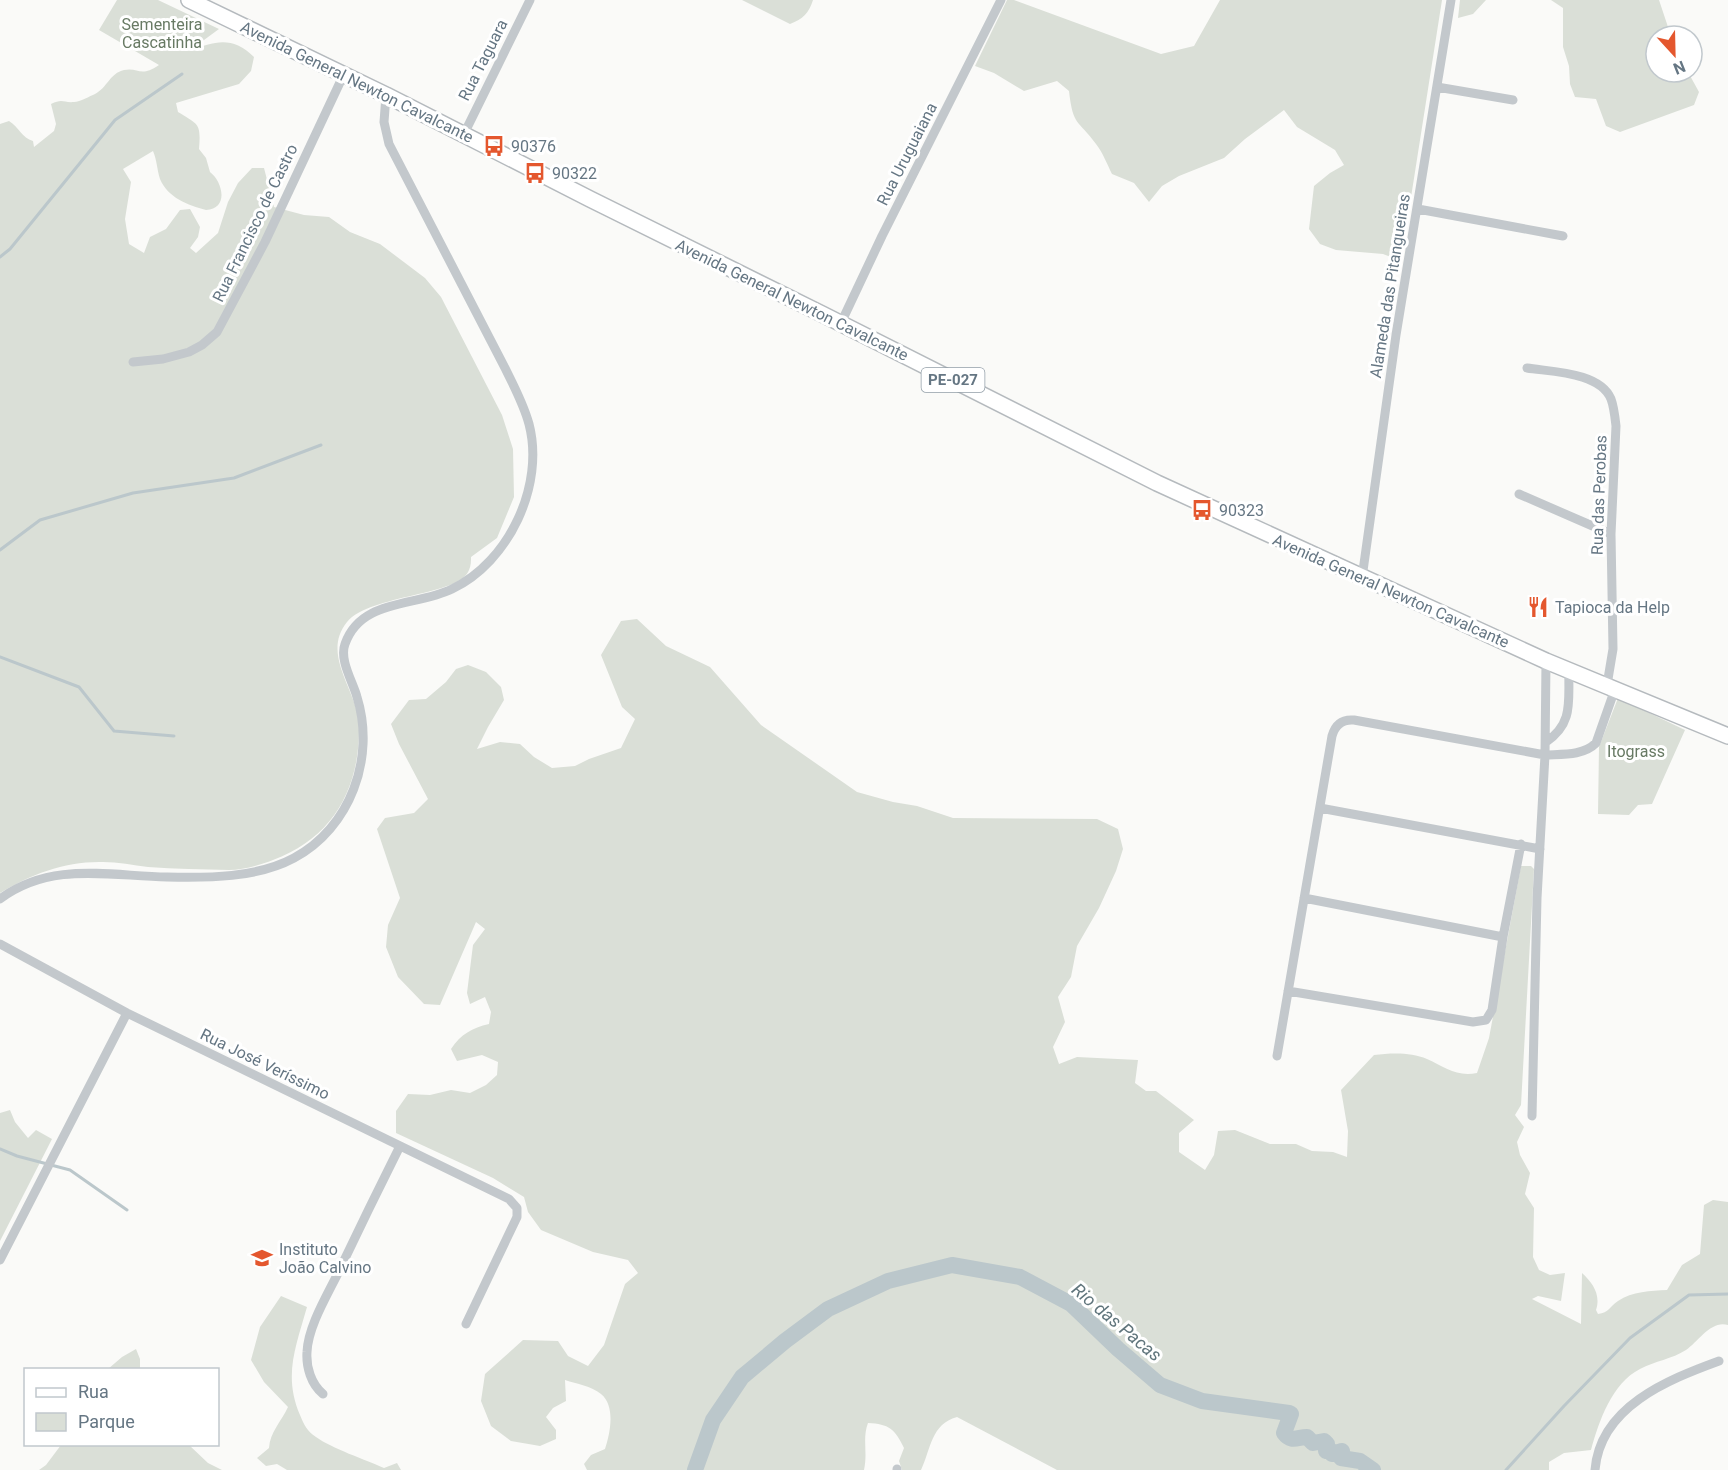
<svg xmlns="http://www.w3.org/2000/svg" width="1728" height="1470" font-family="Roboto,sans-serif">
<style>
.green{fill:#dadfd7}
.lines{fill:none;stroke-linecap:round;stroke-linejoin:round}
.stream{stroke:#bbc7cb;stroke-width:3}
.river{stroke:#bbc7cb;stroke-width:16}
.primary-casing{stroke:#b5babe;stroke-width:18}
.minor{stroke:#c3c8cc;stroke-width:9}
.primary{stroke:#fff;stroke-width:15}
.labels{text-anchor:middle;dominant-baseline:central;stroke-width:6;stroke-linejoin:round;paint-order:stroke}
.shield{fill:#fff;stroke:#939fa8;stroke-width:1.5}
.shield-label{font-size:15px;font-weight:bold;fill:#657683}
.park-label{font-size:16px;fill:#687a64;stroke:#fff}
.street-label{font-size:16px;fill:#657683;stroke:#fff}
.poi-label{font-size:16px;fill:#657683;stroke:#fff;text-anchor:start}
.water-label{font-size:18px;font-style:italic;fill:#60757c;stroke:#fff}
</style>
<rect width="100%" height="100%" fill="#fafaf8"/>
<path class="green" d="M117 0H158L219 29 189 51C216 41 232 36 254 57L251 71 239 84 176 103 178 112C199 125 201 123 199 149L206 158 210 172C223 182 229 209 206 210 188 205 168 198 160 179 157 170 157 160 153 151L123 169 131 182 125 219 129 244 144 253 150 237 166 229 180 210 190 209 200 227 198 237 190 248 196 253 218 233 228 202 238 183 252 168H264L274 207 304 215 329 217 350 232 380 244 425 278 441 297 502 415 513 449 514 497 497 538 471 557C471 561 471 566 469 570 460 596 371 594 347 622 320 655 359 692 359 726 360 788 333 838 273 860 260 865 243 870 229 870 202 869 175 869 148 867 133 865 118 862 103 862 66 861 31 874 0 893V124L9 121C19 127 22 138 33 141L34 147 54 131 56 124 51 104C63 98 63 103 74 102 80 102 90 96 95 94 107 88 110 73 124 70 139 67 140 78 159 65L99 30Z
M742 0H813C809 13 803 19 790 24Z
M1007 0H1014L1161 54 1194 46 1220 0H1442L1401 261 1383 254 1336 250 1320 244 1309 229 1314 186 1330 173 1344 165 1335 150 1297 127 1284 110 1245 139 1224 158 1179 176 1162 186 1149 202 1134 183 1112 174C1107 164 1103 153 1096 144 1078 119 1073 127 1069 91L1057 81 1024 91 994 73 975 66Z
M1460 0H1486L1473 14 1458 18Z
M1551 0H1659L1671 36H1656V72H1688L1699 92 1694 105 1620 132 1606 126 1596 99 1575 97 1570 84 1569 66 1563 47V8Z
M637 619 666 646 710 667 761 725 857 792 893 802 917 806 953 818 1097 819 1118 829 1123 849 1116 871 1099 908 1077 946 1071 977 1058 997 1065 1022 1053 1047 1059 1064 1077 1057 1138 1060 1135 1083 1146 1091H1156L1194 1120 1179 1133V1152L1205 1170 1214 1155 1218 1131 1235 1130 1270 1144H1296L1312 1151 1333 1152 1347 1157 1348 1131 1341 1090 1374 1055C1391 1053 1411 1052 1427 1059 1445 1067 1456 1077 1477 1073L1489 1038 1521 866H1531L1534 869 1521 1105 1515 1115 1524 1127 1517 1142 1520 1155 1530 1173 1525 1194 1534 1208 1533 1257 1539 1270 1550 1275 1565 1273 1561 1301 1538 1296 1532 1299 1581 1324 1582 1273C1593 1283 1601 1295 1596 1310L1598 1314C1609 1313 1610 1306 1618 1301 1632 1291 1651 1291 1667 1290L1682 1265 1700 1254 1704 1205 1713 1200 1728 1202V1325C1711 1320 1699 1341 1686 1350 1672 1359 1655 1361 1640 1369 1612 1383 1599 1421 1591 1450L1564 1453 1549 1462V1470H1057L957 1417C931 1424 931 1449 921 1470H902L899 1461 904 1448C895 1429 889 1424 868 1423 862 1439 868 1452 864 1470H587L584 1464 591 1455 605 1449C610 1434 616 1406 601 1394 591 1386 577 1384 565 1380L566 1401 553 1408 546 1417 556 1430V1439L540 1446 511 1441 491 1426 481 1401 485 1374 523 1340 558 1341 568 1356 588 1366 604 1345 625 1284 638 1273 628 1260 593 1252 541 1230 528 1212 524 1197 493 1178 396 1133V1111L408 1094 430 1095 451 1090 470 1093 486 1085 497 1075 498 1062 482 1055 457 1061 451 1049C461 1034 472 1028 489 1024L491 1012 485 997 470 1004 467 993 473 945 485 929 476 922 440 1005 424 1004 398 977 386 947 388 925 400 898 377 829 385 818 414 813 428 799 399 744 391 724 409 700 426 699 446 682 456 669 468 665 486 672 501 687 504 700 488 727 477 749 500 742 520 744 534 757 552 768 575 766 589 759 621 748 635 719 622 707 601 655 621 621Z
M1618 698 1685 730 1652 804 1638 805 1629 815 1598 814 1599 747Z
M10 1110 15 1122 28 1138 36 1130 52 1139 0 1241V1113Z
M281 1296 307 1307C296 1346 283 1376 300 1415 304 1425 307 1431 316 1437 331 1448 366 1460 384 1468L397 1463 401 1470H287L277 1464 266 1466 257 1458 269 1448C270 1432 281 1422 288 1407L264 1382 251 1360 260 1327Z
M136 1349 140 1359V1369H108L122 1357Z
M61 1445H189L208 1463 222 1470H39L46 1465Z"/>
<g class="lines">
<path class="stream" d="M0 257 10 249 115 120 182 74
M0 550 40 520 133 493 234 478 321 445
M0 657 79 687 114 731 174 736
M0 1149 17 1156 70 1170 127 1210
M1506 1470 1564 1406 1630 1338 1689 1295 1728 1294"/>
<path class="river" d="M695 1470 713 1420 742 1377 785 1341 828 1309 888 1281 952 1265 1020 1277 1071 1304 1118 1349 1160 1385 1202 1401 1289 1413 1291 1414 1284 1433C1291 1443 1298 1437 1307 1437L1313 1443 1324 1441 1327 1444 1326 1451 1330 1450 1332 1454 1342 1451 1341 1458 1360 1461 1373 1470"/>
<defs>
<path id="primary" d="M189 0 386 95 590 199 822 314 1157 483 1546 661 1728 736"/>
</defs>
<use href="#primary" class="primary-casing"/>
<path class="minor" d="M1437 87 1513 100
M464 134 530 0
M1418 209 1563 236
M841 323 882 236 1001 0
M133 362 163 359 189 352 202 345 217 332 265 242 343 76
M1527 368C1552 372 1600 372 1611 399 1614 407 1615 417 1616 426L1611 534 1613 649 1607 685
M1519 494 1611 534
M1362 578 1396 335 1451 0
M1546 742C1574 723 1568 701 1569 671
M1320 808 1540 849
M1304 898 1503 937
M0 899C51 861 109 876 167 877 208 878 257 878 294 858 350 828 376 758 357 697 353 682 339 660 345 644 361 598 416 607 452 589 509 562 545 485 529 424 524 405 514 386 505 368L389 144 384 122 386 95
M0 944 127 1013 509 1199 517 1208V1217L466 1324
M1288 991 1473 1022 1486 1020 1492 1010 1503 937 1521 844
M1277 1056 1332 736C1335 725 1342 719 1354 720L1545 755C1562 754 1583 756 1596 743L1615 689
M1532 1116 1537 898 1545 755 1546 661
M0 1260 127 1013
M323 1394C311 1384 306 1367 307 1352 308 1326 328 1294 339 1271 359 1229 379 1188 400 1146
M897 1469V1470
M1595 1470C1600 1407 1667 1380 1719 1361"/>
<use href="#primary" class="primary"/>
</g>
<defs>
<symbol id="bus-bare" viewBox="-9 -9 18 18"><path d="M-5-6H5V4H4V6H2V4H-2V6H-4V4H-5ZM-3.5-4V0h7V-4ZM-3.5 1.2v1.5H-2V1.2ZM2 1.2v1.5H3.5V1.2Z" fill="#e4572e" stroke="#fff" stroke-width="2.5" paint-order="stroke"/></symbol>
<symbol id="restaurant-bare" viewBox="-9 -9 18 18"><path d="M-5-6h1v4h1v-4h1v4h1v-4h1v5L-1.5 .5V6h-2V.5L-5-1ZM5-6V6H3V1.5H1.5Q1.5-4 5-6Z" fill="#e4572e" stroke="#fff" stroke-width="2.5" paint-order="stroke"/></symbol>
<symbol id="university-bare" viewBox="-9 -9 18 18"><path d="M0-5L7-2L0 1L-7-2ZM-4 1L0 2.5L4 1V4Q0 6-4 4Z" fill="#e4572e" stroke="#fff" stroke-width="2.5" paint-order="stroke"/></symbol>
</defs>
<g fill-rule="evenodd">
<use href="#bus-bare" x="479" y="131" width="30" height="30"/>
<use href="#bus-bare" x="520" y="158" width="30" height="30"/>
<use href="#bus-bare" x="1187" y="495" width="30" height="30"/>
<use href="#restaurant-bare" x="1523" y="592" width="30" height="30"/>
<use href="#university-bare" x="247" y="1243" width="30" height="30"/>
</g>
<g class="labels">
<rect class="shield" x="921.5" y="368" width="63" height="24" rx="4.5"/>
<g class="shield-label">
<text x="953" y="380">PE-027</text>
</g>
<g class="park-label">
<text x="162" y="24">Sementeira<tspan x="162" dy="18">Cascatinha</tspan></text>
<text x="1636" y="751">Itograss</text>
</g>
<g class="street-label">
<text transform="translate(483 60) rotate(-63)">Rua Taguara</text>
<text transform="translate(357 82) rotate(26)">Avenida General Newton Cavalcante</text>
<text transform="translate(907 154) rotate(-63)">Rua Uruguaiana</text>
<text transform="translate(255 223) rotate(-64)">Rua Francisco de Castro</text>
<text transform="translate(1390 286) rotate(-81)">Alameda das Pitangueiras</text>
<text transform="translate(792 300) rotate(26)">Avenida General Newton Cavalcante</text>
<text transform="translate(1599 495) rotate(-88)">Rua das Perobas</text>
<text transform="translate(1391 591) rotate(24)">Avenida General Newton Cavalcante</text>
<text transform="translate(265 1064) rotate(26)">Rua José Veríssimo</text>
</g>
<g class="poi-label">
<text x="511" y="146">90376</text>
<text x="552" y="173">90322</text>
<text x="1219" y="510">90323</text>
<text x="1555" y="607">Tapioca da Help</text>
<text x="279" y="1249">Instituto<tspan x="279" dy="18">João Calvino</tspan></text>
</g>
<g class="water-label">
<text transform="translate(1117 1322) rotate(40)">Rio das Pacas</text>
</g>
</g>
<rect x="24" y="1368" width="195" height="78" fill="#ffffff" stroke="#c1c8cd" stroke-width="1.5"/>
<rect x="36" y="1388" width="30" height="9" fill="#ffffff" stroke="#c1c8cd" stroke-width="1.5"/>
<text x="78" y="1398" font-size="18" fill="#657683">Rua</text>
<rect x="36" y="1413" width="30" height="18" fill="#dadfd7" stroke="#c1c8cd" stroke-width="1.5"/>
<text x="78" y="1428" font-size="18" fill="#657683">Parque</text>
<g transform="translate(1674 54) rotate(158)"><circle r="28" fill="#ffffff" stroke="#c1c8cd" stroke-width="1.5"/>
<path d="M0-4.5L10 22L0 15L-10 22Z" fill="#e4572e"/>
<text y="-9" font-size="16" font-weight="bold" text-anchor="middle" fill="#657683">N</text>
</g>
</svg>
